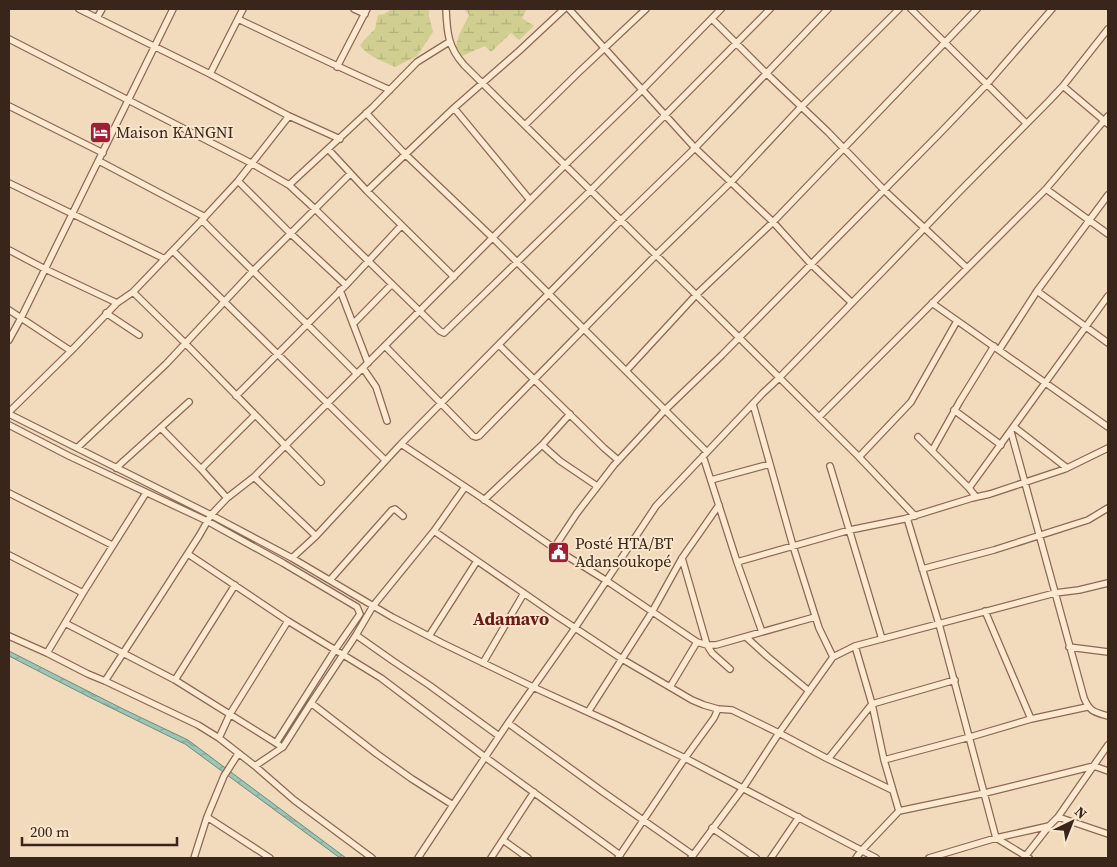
<svg xmlns="http://www.w3.org/2000/svg" width="1117" height="867" font-family="'Source Serif 4',serif">
<style>
.wetland{fill:url(#wetland-marsh)}
.water{fill:url(#water-waves);stroke:#679181}
.lines{fill:none;stroke-linecap:round;stroke-linejoin:round}
.minor-casing{stroke:#8b6954;stroke-width:8}
.minor{stroke:#fce9d0;stroke-width:5.5}
.labels{text-anchor:middle;dominant-baseline:central;stroke-width:4;stroke-linejoin:round;paint-order:stroke}
.poi-label{font-size:16px;fill:#39251a;stroke:#f9e6cc;text-anchor:start}
.neighbourhood-label{font-size:18px;font-weight:bold;fill:#6a1b15;stroke:#f9e6cc}
</style>
<defs>
<pattern id="wetland-marsh" width="20" height="14" patternUnits="userSpaceOnUse" patternTransform="scale(1.25)"><rect width="20" height="14" fill="#d1cf8f"/><path d="M1 5h8M5 5V1M11 12h8M15 12V8" fill="none" stroke="#b4b27b"/></pattern>
<pattern id="water-waves" width="16" height="10" patternUnits="userSpaceOnUse" patternTransform="scale(1.25)"><rect width="16" height="10" fill="#a0c3b4"/><path d="M0 5q4-4 8 0t8 0" fill="none" stroke="#8ba79a"/></pattern>
</defs>
<rect width="100%" height="100%" fill="#f2dabc"/>
<path class="wetland" d="M392 9H429V16L433 32 417 56 395 67C385 62 365 55 360 45L366 38 375 29 378 15 384 14Z
M464 9H527L522 18 534 26 519 40 511 33 491 52 485 46 462 56 456 46 459 35 469 15Z"/>
<path class="water" d="M9 651 123 709 188 740 346 858H340L185 744 91 698 9 656Z"/>
<g class="lines">
<defs>
<path id="minor" d="M79 9 210 74 289 116 340 139
M354 9 365 14
M446 9C447 33 448 47 464 65L656 255 859 457 915 516
M569 9 695 148 773 222 811 264 852 303
M911 9 1026 123
M97 18 102 9
M238 19C288 43 338 67 390 90
M712 19 766 73 828 132 885 191 967 268
M9 39 251 163 289 185 315 209 440 331 444 333 591 190 770 9
M337 67 367 9
M210 74 243 9
M1063 86 1108 124
M9 106 103 153
M454 108 530 200
M366 113 405 154 493 238 707 452
M525 125 579 72 646 9
M328 149 367 191 454 277
M99 161 205 217
M238 181 290 233 346 285
M9 183 165 259
M289 185 373 107 417 62 449 42
M1046 189 1108 234
M367 191 454 108 519 51 564 9
M202 220C253 272 306 322 357 374
M9 250 45 269 117 303
M173 251 385 460
M340 290 368 363
M1037 291 1108 343
M133 292 185 343 321 482
M932 303 1108 427
M9 310 71 351
M106 313 139 335
M353 324 392 284
M9 340 21 318 173 9
M499 345 604 448 618 460
M385 346 473 436 476 437 479 436 656 255 731 182 801 107 899 9
M999 350 1037 291 1108 195
M363 368 376 387 387 421
M626 371 696 295 773 222 977 9
M236 396 346 285 401 226
M753 404 793 546 819 628 833 657
M954 410 1001 445
M9 412 71 351 117 303 133 292 202 220 238 181 289 116
M9 414 211 515 292 558 392 617 442 643 533 687 614 724 685 758 876 858
M819 417 1046 189 1108 116
M9 425 69 456 207 521 283 563 357 607 360 614 335 650 276 743
M1014 427 1067 468
M161 428 201 469 227 498
M1011 432 1084 698C1090 712 1094 712 1108 716
M918 437 969 488 976 497
M401 444 479 496 554 548 607 581 697 642 707 645H716L815 617
M542 445 560 461 597 486
M77 448 166 364 253 271 350 174
M932 451 960 401 994 346
M703 456 737 562 762 632
M859 457 911 402 957 321
M830 466 882 639
M116 468 189 402
M201 469 255 415
M254 477 316 536
M711 480 770 464
M969 488 1108 296
M9 493 112 545
M484 500 542 445 570 414
M907 518 939 624 996 838 1029 858
M434 531 557 616 622 659 692 700 704 705 718 709
M554 548 577 513 614 465 665 410 722 355 942 131 987 84 1052 9
M188 554 288 621 381 678 485 757 620 855
M9 555 83 593
M292 558 316 536 401 444 621 220 695 148 828 9
M682 558 707 645 712 653 730 669
M737 562 850 530 904 519 972 498 990 494 1065 469 1108 448
M922 569 994 550 1088 520 1108 508
M330 580 392 510 395 509 403 516
M985 611 1031 719
M65 623 175 680 279 745
M356 635 393 661 429 685 499 736
M9 636 47 653 88 674 105 681 198 725 219 738 255 766 294 800 372 858
M429 636 477 561
M746 637 768 657 809 691
M855 646 872 704 884 760 899 811
M1069 647 1108 652
M47 653 83 593 146 493
M483 663 524 593
M175 680 235 585
M105 681 161 595 199 536 211 515 227 498 254 477 566 164 642 90 721 9
M670 687 697 642
M311 703 377 754 412 779 453 805
M588 712 652 612 682 558 719 505
M508 723 603 792 693 855
M219 738 230 714 288 621
M828 759 872 704 955 680
M884 760 970 737 1031 719 1087 707
M255 766 283 747 311 703 356 635 373 606 434 531 465 487
M207 817 270 858
M1058 817 1108 834
M712 828 756 858
M503 840 528 858
M194 858 207 817 224 776 238 754
M418 858 453 805 508 723 575 628 656 506 763 393 779 378 885 269 959 192 1049 101 1063 86 1108 29
M491 858 534 792
M618 858 685 758 714 718 718 709 732 710 779 733 828 759 892 790
M691 858 743 788 779 733 833 657 855 646 1055 593 1079 590 1108 583
M771 858 799 817
M856 858 862 850 899 811 985 793 1094 766 1108 771
M929 858 996 838 1049 826
M1024 858 1049 826 1058 817 1108 745"/>
</defs>
<use href="#minor" class="minor-casing"/>
<use href="#minor" class="minor"/>
</g>
<defs>
<symbol id="hotel-square" viewBox="-11 -11 22 22"><rect x="-9" y="-9" width="18" height="18" rx="4" fill="#a01e31" stroke="#f9e6cc"/><path d="M-6-4.5h1.5V1H6V5H4.5V3h-9V5H-6ZM-4 0a1.8 1.8 0 1 1 3.6 0ZM.5 0V-2.5h3Q6-2.5 6 0Z" fill="#fff"/></symbol>
<symbol id="civic-square" viewBox="-11 -11 22 22"><rect x="-9" y="-9" width="18" height="18" rx="4" fill="#a01e31" stroke="#f9e6cc"/><path d="M-.6-6.5H3V-4.5H.6V-3L4-1V1h2V6H-6V1h2V-1L-.6-3ZM-1.2 2.5V6h2.4V2.5Z" fill="#fff"/></symbol>
</defs>
<g fill-rule="evenodd">
<use href="#hotel-square" x="88" y="120" width="25" height="25"/>
<use href="#civic-square" x="546" y="540" width="25" height="25"/>
</g>
<g class="labels">
<g class="poi-label">
<text x="116" y="132">Maison KANGNI</text>
<text x="575" y="543">Posté HTA/BT<tspan x="575" dy="18">Adansoukopé</tspan></text>
</g>
<g class="neighbourhood-label">
<text x="511" y="618">Adamavo</text>
</g>
</g>
<rect width="1117" height="867" fill="none" stroke="#39251a" stroke-width="20"/>
<g transform="translate(1072 822) rotate(43)" stroke="#f9e6cc" stroke-width="4" paint-order="stroke">
<path d="M0-4L9 19L0 12L-9 19Z" fill="#39251a"/>
<text y="-8" font-size="14" font-weight="bold" text-anchor="middle" fill="#39251a">N</text>
</g>
<path d="M22 837v8h155v-8" fill="none" stroke="#39251a" stroke-width="2.5"/>
<text x="30" y="837" font-size="15" fill="#39251a" stroke="#f9e6cc" stroke-width="4" paint-order="stroke">200 m</text>
</svg>
